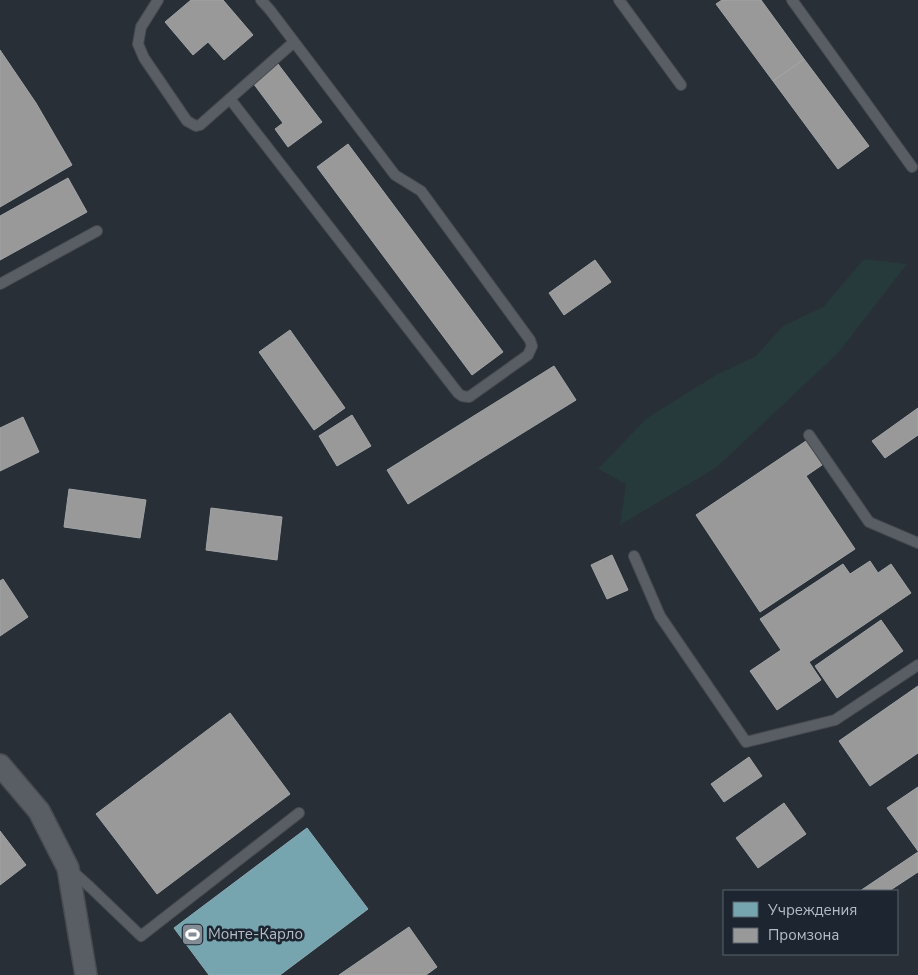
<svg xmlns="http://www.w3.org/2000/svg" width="918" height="975" font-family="'Nunito Sans',sans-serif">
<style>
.green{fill:#26393b}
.public{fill:#76a5af;stroke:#88acb6}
.industry{fill:#999;stroke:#a1a4a7}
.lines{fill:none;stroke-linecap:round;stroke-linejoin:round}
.service-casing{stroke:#474b50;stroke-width:12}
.minor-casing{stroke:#474b50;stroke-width:24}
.service{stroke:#595e64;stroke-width:10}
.minor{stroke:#595e64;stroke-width:21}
.labels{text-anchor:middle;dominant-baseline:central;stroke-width:5;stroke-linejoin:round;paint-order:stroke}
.poi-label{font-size:15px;fill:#b3bcc7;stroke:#1d2630;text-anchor:start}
</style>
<rect width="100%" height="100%" fill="#292f36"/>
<path class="green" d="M864 259 907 264 838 353 717 467 620 525 626 484 598 469 647 418 716 375 756 356 783 326 823 307Z"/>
<path class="public" d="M307 828 368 909 280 975H209L174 928Z"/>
<path class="industry" d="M191 0H223L253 35 224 60 208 42 193 55 165 22Z
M722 0H761L804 59 773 81 716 4Z
M0 50 36 103 72 165 0 207Z
M804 59 869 146 838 169 773 81Z
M278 64 322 122 288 147 275 129 283 123 253 83Z
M348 144 503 352 472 375 317 167Z
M68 178 87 212 0 260V216Z
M595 260 611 282 564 315 549 293Z
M290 330 345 408 314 430 259 352Z
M554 366 576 400 408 504 387 470Z
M918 408V435L885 458 872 441Z
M352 415 371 446 337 466 319 436Z
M23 417 39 452 0 471V428Z
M806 441 822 465 806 476 855 549 760 612 696 515Z
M69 489 146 500 140 538 64 527Z
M211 508 282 517 277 560 206 550Z
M612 555 628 590 607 599 591 565Z
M870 561 878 573 891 564 911 593 809 662 821 680 777 710 750 671 781 650 760 619 843 564 850 574Z
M3 579 28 617 0 636V581Z
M881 620 903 651 837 698 815 666Z
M918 686V753L870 786 839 741Z
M230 713 290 794 157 894 96 814Z
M749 757 762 776 724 802 711 784Z
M918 787V851L887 808Z
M784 803 806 834 758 868 736 838Z
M0 831 26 865 0 885Z
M918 852V872L889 891H860Z
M409 927 437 967 426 975H339Z"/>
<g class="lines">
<defs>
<path id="service" d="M158 0 141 27 138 44 144 58 187 121 196 126 200 125 294 42
M619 0 681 85
M792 0 912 167
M230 99 458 393 462 396 469 397 528 355 532 346 530 340 421 191 395 175 270 10 261 0
M0 284 97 231
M809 435 869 522 918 543
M634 556 660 616 746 742 835 720 918 665
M71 870 90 887 141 936 299 813"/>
<path id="minor" d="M0 765 39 811 68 868 86 975"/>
</defs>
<use href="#service" class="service-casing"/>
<use href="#minor" class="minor-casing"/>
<use href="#service" class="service"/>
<use href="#minor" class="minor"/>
</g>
<defs>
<symbol id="stadium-square" viewBox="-11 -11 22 22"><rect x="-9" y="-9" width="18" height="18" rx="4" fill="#838b94" stroke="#1d2630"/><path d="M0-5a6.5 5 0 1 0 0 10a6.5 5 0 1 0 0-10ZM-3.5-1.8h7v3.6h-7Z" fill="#fff"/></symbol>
</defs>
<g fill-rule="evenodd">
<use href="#stadium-square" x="180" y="922" width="25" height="25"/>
</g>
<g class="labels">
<g class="poi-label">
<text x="208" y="934">Монте-Карло</text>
</g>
</g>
<rect x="723" y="890" width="175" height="65" fill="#1d2630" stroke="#59626c"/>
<rect x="733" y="902" width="25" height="15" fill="#76a5af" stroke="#59626c"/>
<text x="768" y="915" font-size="15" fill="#b3bcc7">Учреждения</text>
<rect x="733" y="928" width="25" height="15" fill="#999999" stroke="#59626c"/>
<text x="768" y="940" font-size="15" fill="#b3bcc7">Промзона</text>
</svg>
